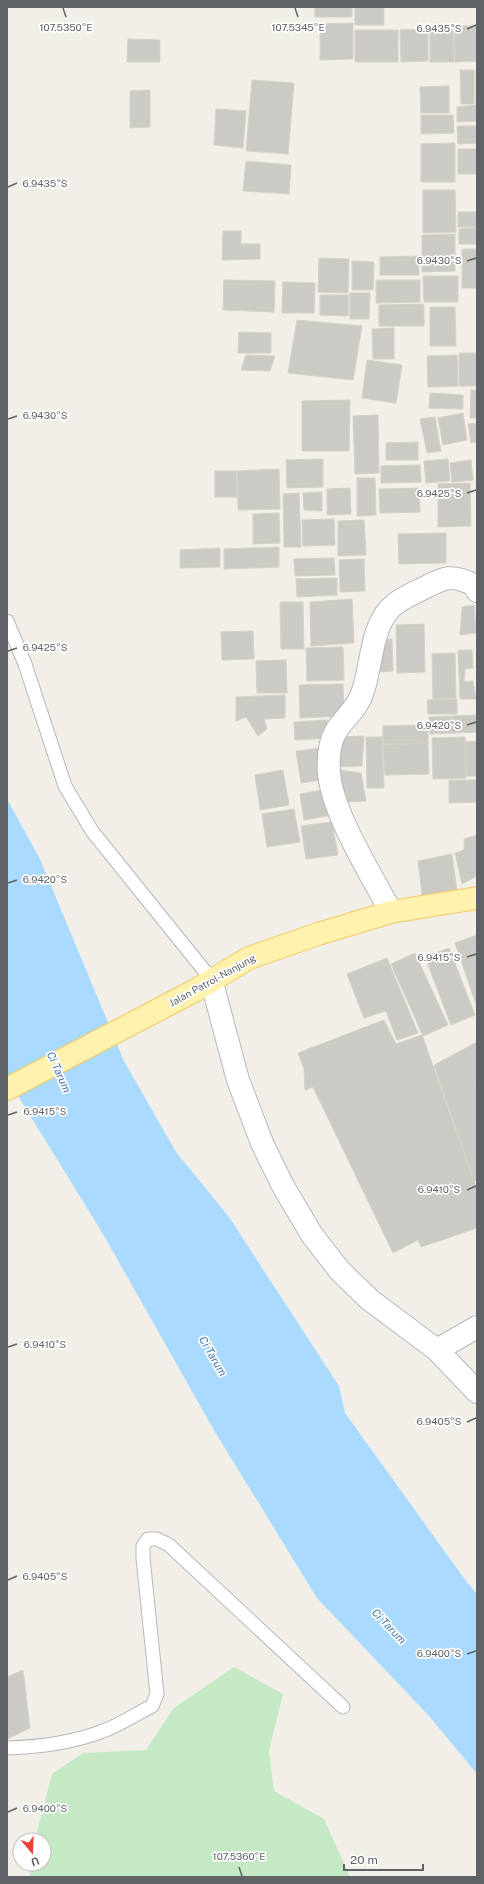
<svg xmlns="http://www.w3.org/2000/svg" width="484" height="1884" font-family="'Public Sans',sans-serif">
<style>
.green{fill:#c5e8c5}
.water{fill:#aadaff}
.building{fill:#cccac5;stroke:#d6d1c6}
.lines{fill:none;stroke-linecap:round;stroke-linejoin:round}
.service-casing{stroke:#b5b8bc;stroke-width:15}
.minor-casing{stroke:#b5b8bc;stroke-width:24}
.primary-casing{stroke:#f2c960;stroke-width:24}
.service{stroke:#fff;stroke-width:13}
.minor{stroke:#fff;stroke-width:22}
.primary{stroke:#fff2af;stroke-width:22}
.ticks{fill:none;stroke:#5f6368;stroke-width:1.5}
.labels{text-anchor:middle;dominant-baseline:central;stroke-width:3.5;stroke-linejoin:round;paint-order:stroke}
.street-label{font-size:10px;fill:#5f6368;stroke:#fff}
.water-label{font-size:11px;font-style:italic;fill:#4174aa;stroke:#fff}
.ticks-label{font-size:10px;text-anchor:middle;fill:#5f6368;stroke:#fff;stroke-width:3.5;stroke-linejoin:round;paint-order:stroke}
</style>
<rect width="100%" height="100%" fill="#f1efe8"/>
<path class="green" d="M234 1667 283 1694 269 1750 274 1791 324 1819 350 1877H30L29 1864H44V1840H35L52 1774 83 1753 146 1750 174 1708Z"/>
<path class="water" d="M7 799 40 859 124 1061 176 1152 229 1217 339 1386 345 1413 466 1581 477 1594V1774L429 1716 317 1598 215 1432 103 1234 7 1078Z"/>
<path class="building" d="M315 7H352V17H315Z
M355 7H384V25H355Z
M353 23V59L320 60V24Z
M454 26H476L477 61 455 62Z
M428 29V61L401 62 400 30Z
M355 30H398V62H355Z
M430 30H453L454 62H430Z
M128 39 160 40V62H127Z
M476 69H477V105H476Z
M460 70H474V104H461Z
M252 80 294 83 288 154 246 151Z
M449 86V113H421L420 87Z
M150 90V127L130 128V91Z
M476 105 477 121 457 122V107Z
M216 109 246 111 243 148 214 145Z
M421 115H453L454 133 421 134Z
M457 126H477V143L458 144Z
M455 143V182H421V144Z
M458 149H477V174H458Z
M246 161 291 165 289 194 243 191Z
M423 190H455L456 232 423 233Z
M458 212H477V227H458Z
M477 228V244H459V229Z
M223 231H241V244H260V259L222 260Z
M455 234V271L422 272V235Z
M462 249H477V288H462Z
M419 256V275H380V257Z
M319 258 349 259 348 293 318 292Z
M352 261 374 262 373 290H352Z
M423 276H458V302H424Z
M224 280 275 281 274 312 223 310Z
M376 280H420V302L376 303Z
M283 282 315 283 314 313H282Z
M350 293H370L369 319H350Z
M320 295H349L348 316 320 315Z
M424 304V326H379V305Z
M430 307H455L456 346H430Z
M297 320 362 326 353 380 288 373Z
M394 328V359H373L372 329Z
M239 332 271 333V353H238Z
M459 353H477V386H459Z
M246 355 275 356 270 371 241 370Z
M457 355 458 386 428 387 427 356Z
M367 360 402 365 396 403 362 398Z
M471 390H477V418H470Z
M430 393 463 395V409L429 408Z
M350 400 349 451H302V401Z
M463 413 467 440 443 445 438 418Z
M378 415 379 473 355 474 353 416Z
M435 417 441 451 427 453 420 419Z
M477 423V442L471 443 468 424Z
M418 442V460H386V443Z
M323 459V487L287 488 286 460Z
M448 459 450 481 426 483 424 461Z
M471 460 473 480 452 482 450 463Z
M420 465 421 482 381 483V466Z
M279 469 280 509 238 510 237 471Z
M215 471H236L237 497H215Z
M357 478H375L376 515 357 516Z
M470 483 471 526 438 527V484Z
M350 488 351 514 327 515V489Z
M419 488 420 512 380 513 379 489Z
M322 492V511L304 510 303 493Z
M299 493 301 547H284L283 494Z
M279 513 280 543 253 544V514Z
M334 519 335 545 303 546 302 520Z
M364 520 366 555 338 556V521Z
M446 533V563L399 564 398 534Z
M279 547V567L224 569V549Z
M220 548V567L180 568V550Z
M334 558 335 575 295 576 294 559Z
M364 559 365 591 340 592 339 560Z
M337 578V595L297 597 296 579Z
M352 599 354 643 311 646 310 602Z
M280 602H303L304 649H281Z
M474 605 476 633 460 635 462 607Z
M424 624 425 672 397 673 396 625Z
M253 631 254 659 222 660 221 632Z
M392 639 393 671 379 672 378 640Z
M343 647 344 680 307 681 306 648Z
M458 650H472L473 668 465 669 464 682 473 681 476 699H460Z
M455 653 456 698 433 699 432 654Z
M286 660 287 693H257L256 661Z
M343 684 344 716 300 718 299 685Z
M285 695V718L264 719 267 729 258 736 246 717 236 721V697Z
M457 699V714H428L427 700Z
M477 715V732L430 734 429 717Z
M327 720 328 738 295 740 294 722Z
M428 725V743L383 744V726Z
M364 736 362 766 334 767 337 737Z
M366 737H382L384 788H367Z
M465 737 466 778 433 779 432 738Z
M477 741V776H466L465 742Z
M428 743 429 774 385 775 383 745Z
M322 748 327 779 301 783 296 751Z
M283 770 289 805 260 810 255 775Z
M339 770 361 773 366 801 346 802V792L339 791Z
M449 780H477V802L449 803Z
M329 789 333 815 304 820 300 794Z
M294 809 300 842 267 847 262 814Z
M332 822 338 855 306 859 301 826Z
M477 835V876L462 884 455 853 464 850V839Z
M452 854 458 898 423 902 418 861Z
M477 935V1007L455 943Z
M449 948 475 1015 451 1025 425 957Z
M415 953 448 1025 423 1036 391 964Z
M387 958 418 1033 397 1040 386 1011 364 1018 347 974Z
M384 1020 396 1044 422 1035 477 1190V1228L421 1247 418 1240 393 1253 313 1087 305 1090 304 1069 298 1053Z
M477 1042V1082L475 1083 477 1087V1180L474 1181 434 1065Z
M23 1670 30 1728 7 1739V1677Z"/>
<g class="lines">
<defs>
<path id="service" d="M7 621 25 664 65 786 92 831 211 979
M7 1748C40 1747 72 1743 103 1731 120 1725 136 1714 152 1706L157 1694 143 1558V1546L148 1539H157L169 1545 343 1707"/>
<path id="minor" d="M391 912C372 876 331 811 329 772 328 758 329 743 336 731 345 717 358 708 363 691 372 665 371 622 395 604 403 598 414 593 424 588 445 577 452 574 474 585L477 591
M211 979 238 1080 262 1143 283 1186 312 1235 340 1271 370 1300 437 1350 477 1392
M437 1350 477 1327"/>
<path id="primary" d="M7 1089 194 991 249 958 318 934 391 912 477 898"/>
</defs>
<use href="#service" class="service-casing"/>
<use href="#minor" class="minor-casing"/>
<use href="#primary" class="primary-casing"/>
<use href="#service" class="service"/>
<use href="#minor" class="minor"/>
<use href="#primary" class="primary"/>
</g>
<path class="ticks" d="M63 8 66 17M295 8 298 17M467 29 476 25M8 187 17 183M467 261 476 258M8 419 17 416M467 493 476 490M8 651 17 648M467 725 476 722M8 883 17 880M467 957 476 954M8 1115 17 1112M467 1190 476 1186M8 1347 17 1344M467 1422 476 1418M8 1580 17 1576M467 1654 476 1651M8 1812 17 1808M239 1867 242 1876"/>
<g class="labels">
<g class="street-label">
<text transform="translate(212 980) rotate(-29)">Jalan Patrol-Nanjung</text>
</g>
<g class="water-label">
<text transform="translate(59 1072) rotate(66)">Ci Tarum</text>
<text transform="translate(213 1356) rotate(60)">Ci Tarum</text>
<text transform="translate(389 1626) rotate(46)">Ci Tarum</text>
</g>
</g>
<g class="ticks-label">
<text x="66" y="31">107.5350°E</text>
<text x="298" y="31">107.5345°E</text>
<text x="439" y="32">6.9435°S</text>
<text x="45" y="187">6.9435°S</text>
<text x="439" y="264">6.9430°S</text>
<text x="45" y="419">6.9430°S</text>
<text x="439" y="497">6.9425°S</text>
<text x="45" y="651">6.9425°S</text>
<text x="439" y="729">6.9420°S</text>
<text x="45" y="883">6.9420°S</text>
<text x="439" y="961">6.9415°S</text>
<text x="45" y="1115">6.9415°S</text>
<text x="439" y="1193">6.9410°S</text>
<text x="45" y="1348">6.9410°S</text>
<text x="439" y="1425">6.9405°S</text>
<text x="45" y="1580">6.9405°S</text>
<text x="439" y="1657">6.9400°S</text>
<text x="45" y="1812">6.9400°S</text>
<text x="239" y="1860">107.5360°E</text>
</g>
<rect width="484" height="1884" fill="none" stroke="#5f6368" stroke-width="16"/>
<g transform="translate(32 1852) rotate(161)"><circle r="19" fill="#ffffff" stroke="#bfc1c3"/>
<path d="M0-3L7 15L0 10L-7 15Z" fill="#ea4335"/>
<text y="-6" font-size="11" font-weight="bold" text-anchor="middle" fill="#5f6368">U</text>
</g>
<path d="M344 1864v6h79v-6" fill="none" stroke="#5f6368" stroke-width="2"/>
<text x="350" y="1864" font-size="12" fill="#5f6368" stroke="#ffffff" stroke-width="3" paint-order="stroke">20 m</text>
</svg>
